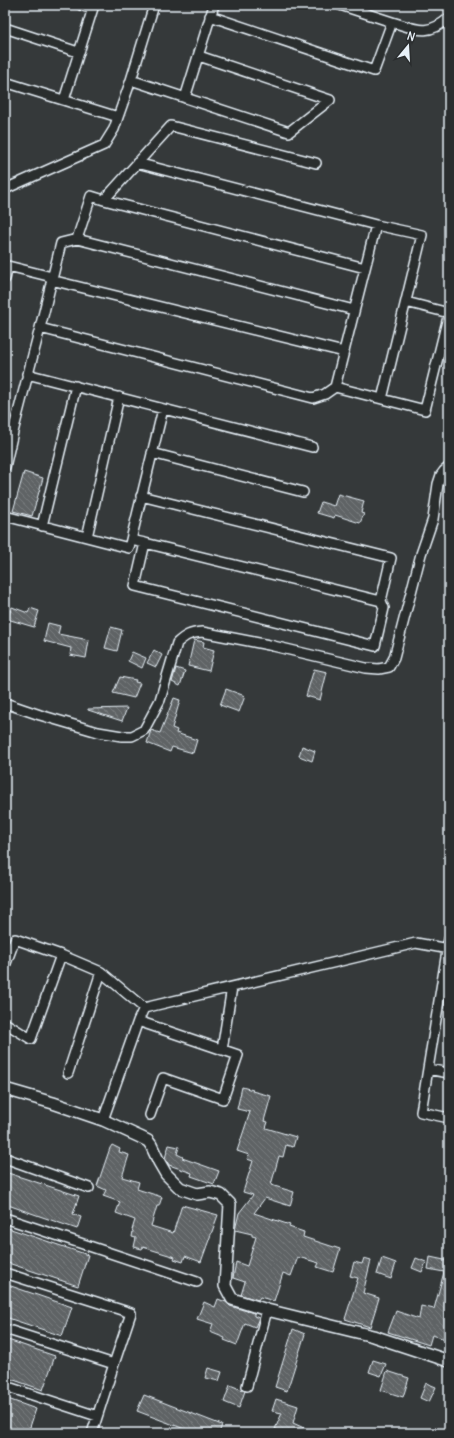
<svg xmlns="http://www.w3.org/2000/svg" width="454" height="1438" font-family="Delius,sans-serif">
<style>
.building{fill:url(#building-back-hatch);stroke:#e8f1f8}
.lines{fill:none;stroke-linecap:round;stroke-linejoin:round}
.minor-casing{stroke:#e8f1f8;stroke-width:12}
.tertiary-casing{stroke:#e8f1f8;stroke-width:14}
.minor{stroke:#2a2d2e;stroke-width:9}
.tertiary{stroke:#2a2d2e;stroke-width:11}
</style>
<defs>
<pattern id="building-back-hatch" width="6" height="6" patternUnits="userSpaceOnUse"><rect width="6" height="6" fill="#5f6365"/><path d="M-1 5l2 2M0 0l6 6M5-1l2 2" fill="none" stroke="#767a7c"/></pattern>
</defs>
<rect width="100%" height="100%" fill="#35393a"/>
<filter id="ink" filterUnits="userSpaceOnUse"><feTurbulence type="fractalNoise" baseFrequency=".025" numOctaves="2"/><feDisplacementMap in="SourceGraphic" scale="8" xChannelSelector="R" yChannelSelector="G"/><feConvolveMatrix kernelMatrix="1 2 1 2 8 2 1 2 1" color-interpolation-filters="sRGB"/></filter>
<g filter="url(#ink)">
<path class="building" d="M24 472 43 478 32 516 13 511Z
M338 494 364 501 361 513 364 514 360 523 335 515 334 518 317 513 321 502 334 506Z
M12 607 28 613 30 608 39 611 34 627 7 619Z
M48 623 60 626 58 634 89 640 86 658 70 655 71 648 44 641Z
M111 627 122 630 117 651 105 648Z
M194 640 204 642 203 647 214 650 209 671 188 666Z
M154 650 162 655 156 667 147 663Z
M132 652 146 658 142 668 128 661Z
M176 668 185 671 180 686 172 682Z
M314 669 327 672 320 700 306 696Z
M120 677 136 680 135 682 140 683 134 698 113 693Z
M226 689 245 696 239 712 220 705Z
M174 698 180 700 172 728 177 730 176 733 197 740 193 753 172 747 170 752 147 743 151 730 160 733Z
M127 708 122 721 88 710V709Z
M302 746 315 751 312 761 299 756Z
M242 1087 253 1090 252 1091 271 1096 264 1121 268 1122 266 1128 296 1137 293 1147 286 1145 283 1157 279 1156 271 1185 294 1192 290 1206 265 1198 254 1213 290 1225 289 1227 304 1232 303 1237 340 1249 333 1272 317 1267 319 1263 298 1257 291 1276 283 1273 274 1301 260 1297 258 1300 241 1295 245 1282 233 1278 236 1262 247 1266 256 1237 252 1236V1234L235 1230 239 1213 253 1195 243 1192 253 1161 247 1159 249 1155 237 1151 250 1112 237 1109Z
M112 1145 120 1149 119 1152 129 1155 122 1177 139 1182 137 1189 162 1197 159 1206H157L151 1226 173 1233 182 1205 218 1215 201 1262 185 1256 183 1262 174 1259 175 1257 143 1247 142 1249 134 1247 136 1238 132 1237 133 1231 132 1230 135 1220 116 1213 120 1202 103 1196 106 1190 97 1186 110 1148Z
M169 1145 179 1147 177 1154 183 1157 182 1158 219 1171 214 1184 191 1176 192 1173 169 1165 165 1158Z
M5 1172 79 1196 73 1214 81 1217 77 1229 5 1204Z
M5 1227 88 1255 78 1286 5 1262Z
M430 1257 449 1261V1340L432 1335 429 1345 388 1332 396 1311 419 1319 421 1306 434 1309 444 1272 428 1269Z
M364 1258 371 1260 363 1293 379 1298 370 1327 345 1319 358 1278 350 1276 354 1262 362 1264Z
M382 1258 396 1263 391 1279 377 1274Z
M416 1258 426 1262 422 1272 412 1268Z
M5 1284 72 1307 62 1336 5 1317Z
M218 1299 226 1302 230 1306 254 1313V1316L259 1318 255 1327 245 1323 237 1345 224 1340 225 1338 210 1332 213 1324 197 1319 204 1302 215 1307Z
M293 1329 305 1334 287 1391 275 1387Z
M5 1339 55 1356 43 1390 5 1377Z
M373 1360 386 1364 381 1376 369 1372Z
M208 1368 222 1372 219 1381 205 1378Z
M387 1371 409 1378 403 1397 381 1390Z
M426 1383 436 1387 429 1402 420 1398Z
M230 1385 245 1391 239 1408 224 1402Z
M144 1395 222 1425 219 1433H195L137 1411Z
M5 1398 36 1409 28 1433H5Z
M276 1399 298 1406 293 1423 315 1433H285L275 1429 282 1413 272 1411Z"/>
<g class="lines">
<defs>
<path id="minor" d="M81 5 92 9
M210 16 374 71 392 22 340 5
M392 22C416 29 427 37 449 18
M5 28 78 52
M131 80 154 5
M5 82 118 117 114 129 104 145 5 189
M185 98 214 5
M64 100 94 5
M118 117 131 80 289 132 330 100 199 56
M137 163 376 225 422 235 382 399 335 387 376 225
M104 200 365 268
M77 239 91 196 104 200 171 126 316 163
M5 279 8 266 52 277
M51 280 344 352
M40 328 313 398 325 394 335 387
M27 374 312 447
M382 399 425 410 449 313 406 302
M152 453 303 492
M5 467 13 432 40 328 61 243 77 239 354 310
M5 516 129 548 163 409
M42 526 76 386
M87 537 119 397
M131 540 145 543 135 586 375 646 384 608 381 601 391 558 141 496
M145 543 381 601
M5 703 40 715 98 732 122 736H132L144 730 160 700 177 643C186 635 190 633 202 632L269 645 366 668 379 669 389 667 394 658 421 554 433 519 438 484 441 475 444 471 449 467
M449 939 421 1112 449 1118
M5 966 15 939 61 955 101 972 144 1008
M138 1021 238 1055 223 1099 163 1078 150 1115
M5 1023 31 1039 61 955
M222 1050 232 987
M428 1069 449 1073
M68 1073 101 972
M103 1120 138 1021 144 1008 416 943 449 949
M5 1158 89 1188
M5 1218 197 1282
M5 1273 131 1313 114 1364
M5 1329 114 1364 92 1433
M5 1386 97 1416
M247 1386 267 1310"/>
<path id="tertiary" d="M5 1089 53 1103 103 1120 140 1137 148 1141 151 1145 159 1162 166 1174 180 1188 197 1194 210 1192 221 1195 230 1204 225 1286 232 1299 267 1310 373 1336 449 1361"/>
</defs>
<use href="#minor" class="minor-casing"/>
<use href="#tertiary" class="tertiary-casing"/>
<use href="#minor" class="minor"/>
<use href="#tertiary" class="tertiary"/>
</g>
</g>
<rect width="454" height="1438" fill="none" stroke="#2a2d2e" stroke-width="20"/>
<rect x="10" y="10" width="434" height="1418" fill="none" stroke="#e8f1f8" stroke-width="1.5" filter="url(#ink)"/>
<g transform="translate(408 46) rotate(18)" stroke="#2a2d2e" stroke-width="3" paint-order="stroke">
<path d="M0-3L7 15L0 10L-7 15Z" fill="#e8f1f8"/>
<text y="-6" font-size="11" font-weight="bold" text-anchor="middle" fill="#e8f1f8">N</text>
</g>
</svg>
